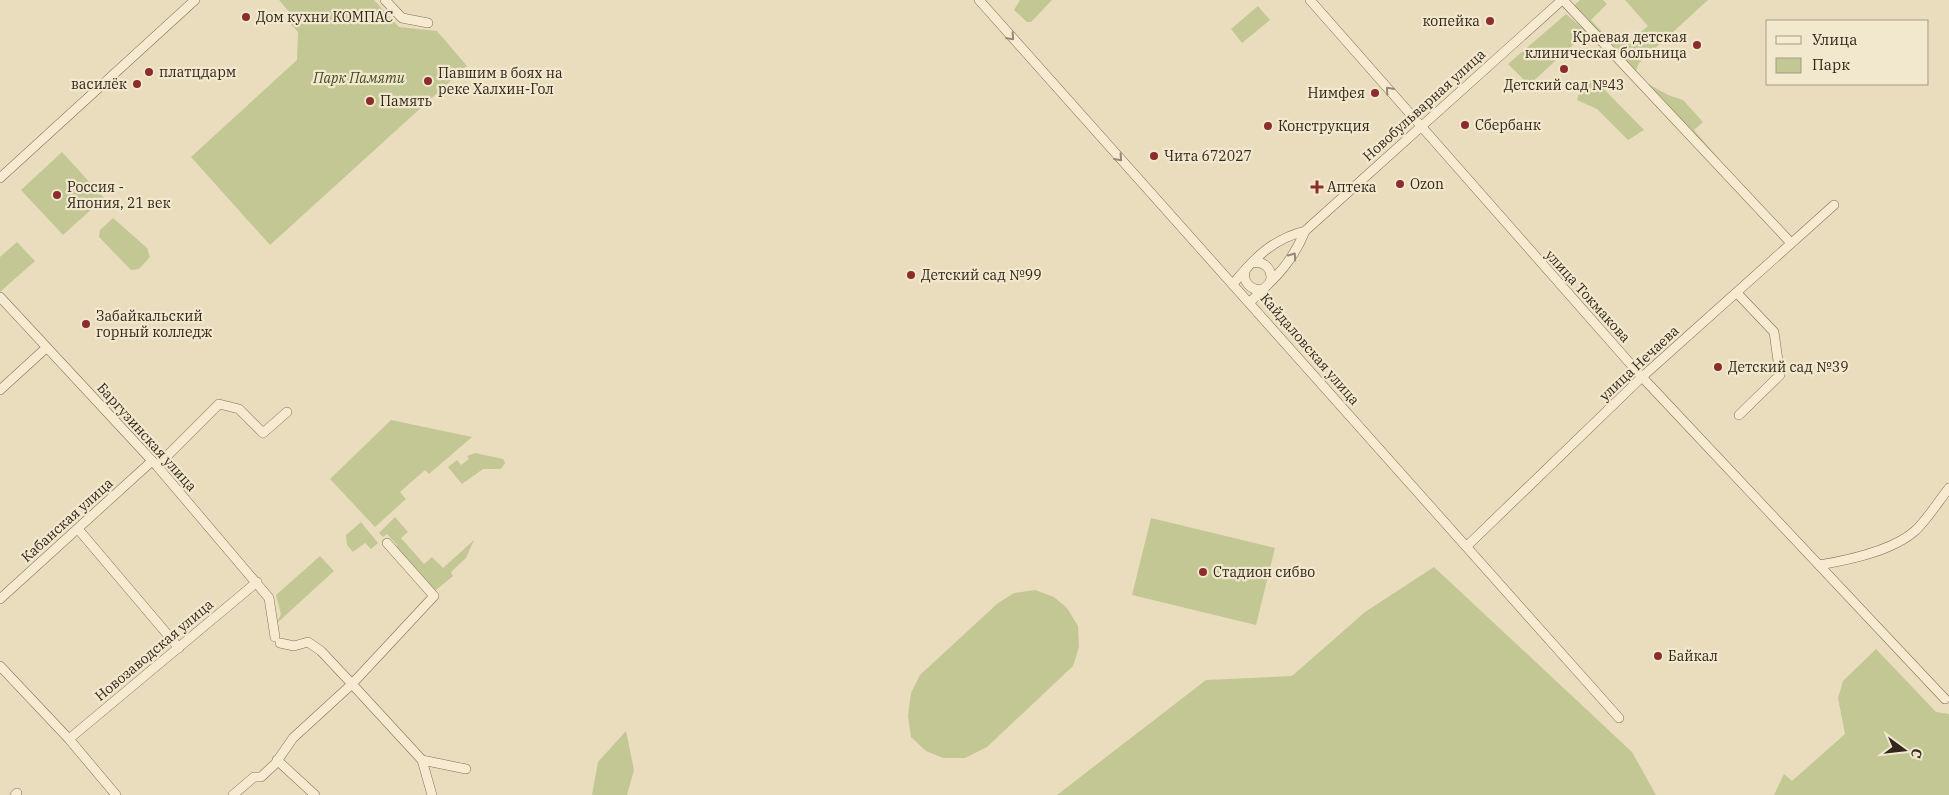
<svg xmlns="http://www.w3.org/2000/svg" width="1949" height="795" font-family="'IBM Plex Serif',serif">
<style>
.green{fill:#c2c794}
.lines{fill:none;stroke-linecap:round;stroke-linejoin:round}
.minor-casing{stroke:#826e58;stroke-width:10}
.minor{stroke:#f6ebd1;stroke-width:9}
.oneway{stroke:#948976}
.poi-dot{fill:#8d2c2d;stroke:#f2e8cd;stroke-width:2}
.labels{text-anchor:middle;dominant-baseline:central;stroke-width:4.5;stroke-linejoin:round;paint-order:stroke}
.poi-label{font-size:14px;fill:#32271c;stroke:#f2e8cd;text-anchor:start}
.park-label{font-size:14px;font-style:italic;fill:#434d24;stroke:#f2e8cd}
.street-label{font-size:14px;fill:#32271c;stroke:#f2e8cd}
</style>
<rect width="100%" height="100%" fill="#eaddbe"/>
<path class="green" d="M279 0H374L399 27 437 31 467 66 270 245 191 157 297 60 298 32 290 23V13Z
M1020 0H1052L1031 22H1027L1014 10Z
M1580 0H1603L1607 4 1591 20 1602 32H1620L1629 42 1648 26 1625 0H1708L1639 63 1636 70 1648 84 1668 95 1683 100 1703 122 1694 130 1724 165 1722 167 1572 7Z
M1258 6 1270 20 1242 43 1231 29Z
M1566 14 1587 32 1529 85 1508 64Z
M1594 79 1644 130 1628 140 1597 109 1577 100 1582 83Z
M62 152 104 198 63 235 21 190Z
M113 218 147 248 150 257 139 269 131 270 127 266 99 237 100 230Z
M17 242 35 261 0 292V257Z
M391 420 472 437 429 474 425 470 400 492 406 499 375 527 330 479Z
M475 453 503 459 505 463 501 469H483L462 484 448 467 457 460 461 465 469 459 467 456Z
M395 517 408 532 401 538 424 564 432 557 443 568 474 540 466 558 451 572 453 576 435 591 396 548 397 545 387 534 383 537 379 533Z
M1151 518 1275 548 1256 625 1132 595Z
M361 522 378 543 371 549 365 543 353 552 347 545 346 535Z
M320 556 334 571 276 624 281 614 276 595Z
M1434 567 1632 752 1656 795H1057L1206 680 1292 676 1365 612Z
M1035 590 1054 597 1067 608 1078 626 1079 647 1073 666 987 747 965 758H943L926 751 911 737 908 716 911 693 920 675 998 603 1014 593Z
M1876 649 1936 712 1949 714V795H1774L1784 774 1792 781 1845 734 1838 698 1843 681Z
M626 731 634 770 627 795H592L598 762Z"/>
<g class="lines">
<defs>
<path id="minor" d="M385 0 402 18 428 23
M979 0 1619 718
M1310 0 1642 377 1945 699
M1563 0 1791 243
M0 178 195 0
M1252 263C1264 260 1274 270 1270 282
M1246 269C1241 281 1251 292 1264 289
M1233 284C1254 258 1273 239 1305 231
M1737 293 1774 332 1780 375 1739 415
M0 297 157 466 269 598 275 637
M1250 302C1275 278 1292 263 1305 231L1562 0
M0 390 46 348
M157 466 219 404 239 409 263 433 287 412
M78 529 179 648
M1467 546 1642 377 1834 205
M1819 565C1849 560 1893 551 1916 530 1929 517 1938 502 1949 488
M0 599 152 461
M280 643 294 646 308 642 321 651 352 684 434 596 387 543
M0 666 69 739 116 795
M69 739 257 582
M277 760 315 795
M422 760 432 795
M15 795 17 793
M233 795 254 777H261L275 764 293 738 352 684 422 760 466 769"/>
</defs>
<use href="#minor" class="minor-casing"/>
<use href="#minor" class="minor"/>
</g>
<defs><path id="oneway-chevron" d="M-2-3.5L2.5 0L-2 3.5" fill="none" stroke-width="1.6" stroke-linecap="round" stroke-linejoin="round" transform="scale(1.25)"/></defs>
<g class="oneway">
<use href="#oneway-chevron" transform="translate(1011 37) rotate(49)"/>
<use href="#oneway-chevron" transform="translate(1389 90) rotate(-131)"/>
<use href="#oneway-chevron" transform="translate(1119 158) rotate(48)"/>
<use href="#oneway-chevron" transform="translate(1293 256) rotate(-55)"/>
</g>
<g class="poi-dot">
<circle cx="246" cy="17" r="5"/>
<circle cx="1490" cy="21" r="5"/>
<circle cx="1697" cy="45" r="5"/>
<circle cx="1564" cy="69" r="5"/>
<circle cx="149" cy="72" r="5"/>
<circle cx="428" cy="81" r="5"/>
<circle cx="137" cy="84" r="5"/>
<circle cx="1375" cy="93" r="5"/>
<circle cx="370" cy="101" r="5"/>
<circle cx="1465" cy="125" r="5"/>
<circle cx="1268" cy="126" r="5"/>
<circle cx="1154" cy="156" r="5"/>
<circle cx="1400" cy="184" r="5"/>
<path d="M1314.5 179.5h5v5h5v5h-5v5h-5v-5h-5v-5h5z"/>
<circle cx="57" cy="195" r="5"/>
<circle cx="911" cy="275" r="5"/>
<circle cx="86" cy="324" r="5"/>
<circle cx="1718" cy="367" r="5"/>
<circle cx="1203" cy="572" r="5"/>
<circle cx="1658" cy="656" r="5"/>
</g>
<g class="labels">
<g class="poi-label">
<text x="256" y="17">Дом кухни КОМПАС</text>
<text x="1480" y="21" text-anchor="end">копейка</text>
<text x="1687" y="37" text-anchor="end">Краевая детская<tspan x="1687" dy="16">клиническая больница</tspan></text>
<text x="159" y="72">платцдарм</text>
<text x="438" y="73">Павшим в боях на<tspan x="438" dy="16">реке Халхин-Гол</tspan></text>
<text x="127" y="84" text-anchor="end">василёк</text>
<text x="1564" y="85" text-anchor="middle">Детский сад №43</text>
<text x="1365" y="93" text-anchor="end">Нимфея</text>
<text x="380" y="101">Память</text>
<text x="1475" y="125">Сбербанк</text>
<text x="1278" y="126">Конструкция</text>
<text x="1164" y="156">Чита 672027</text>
<text x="1410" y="184">Ozon</text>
<text x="67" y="187">Россия -<tspan x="67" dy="16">Япония, 21 век</tspan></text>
<text x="1327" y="187">Аптека</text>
<text x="921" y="275">Детский сад №99</text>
<text x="96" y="316">Забайкальский<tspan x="96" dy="16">горный колледж</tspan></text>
<text x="1728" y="367">Детский сад №39</text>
<text x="1213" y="572">Стадион сибво</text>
<text x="1668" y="656">Байкал</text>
</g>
<g class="park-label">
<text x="359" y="78">Парк Памяти</text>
</g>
<g class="street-label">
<text transform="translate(1424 105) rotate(-42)">Новобульварная улица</text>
<text transform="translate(1588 296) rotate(48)">улица Токмакова</text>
<text transform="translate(1310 349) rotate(49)">Кайдаловская улица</text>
<text transform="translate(1639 363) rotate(-43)">улица Нечаева</text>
<text transform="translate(147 437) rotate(48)">Баргузинская улица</text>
<text transform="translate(67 520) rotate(-42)">Кабанская улица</text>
<text transform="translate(154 650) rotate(-40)">Новозаводская улица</text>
</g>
</g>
<rect x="1766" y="20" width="162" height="65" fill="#f2e8cd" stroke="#a59b86"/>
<rect x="1776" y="36" width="25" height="8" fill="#f6ebd1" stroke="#a59b86"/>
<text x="1812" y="45" font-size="15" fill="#32271c">Улица</text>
<rect x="1776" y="58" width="25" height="15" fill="#c2c794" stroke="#a59b86"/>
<text x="1812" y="70" font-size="15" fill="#32271c">Парк</text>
<g transform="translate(1904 750) rotate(105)" stroke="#f2e8cd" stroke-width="4" paint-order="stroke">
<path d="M0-4L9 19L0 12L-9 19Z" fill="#32271c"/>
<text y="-8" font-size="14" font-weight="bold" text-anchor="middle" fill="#32271c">С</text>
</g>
</svg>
